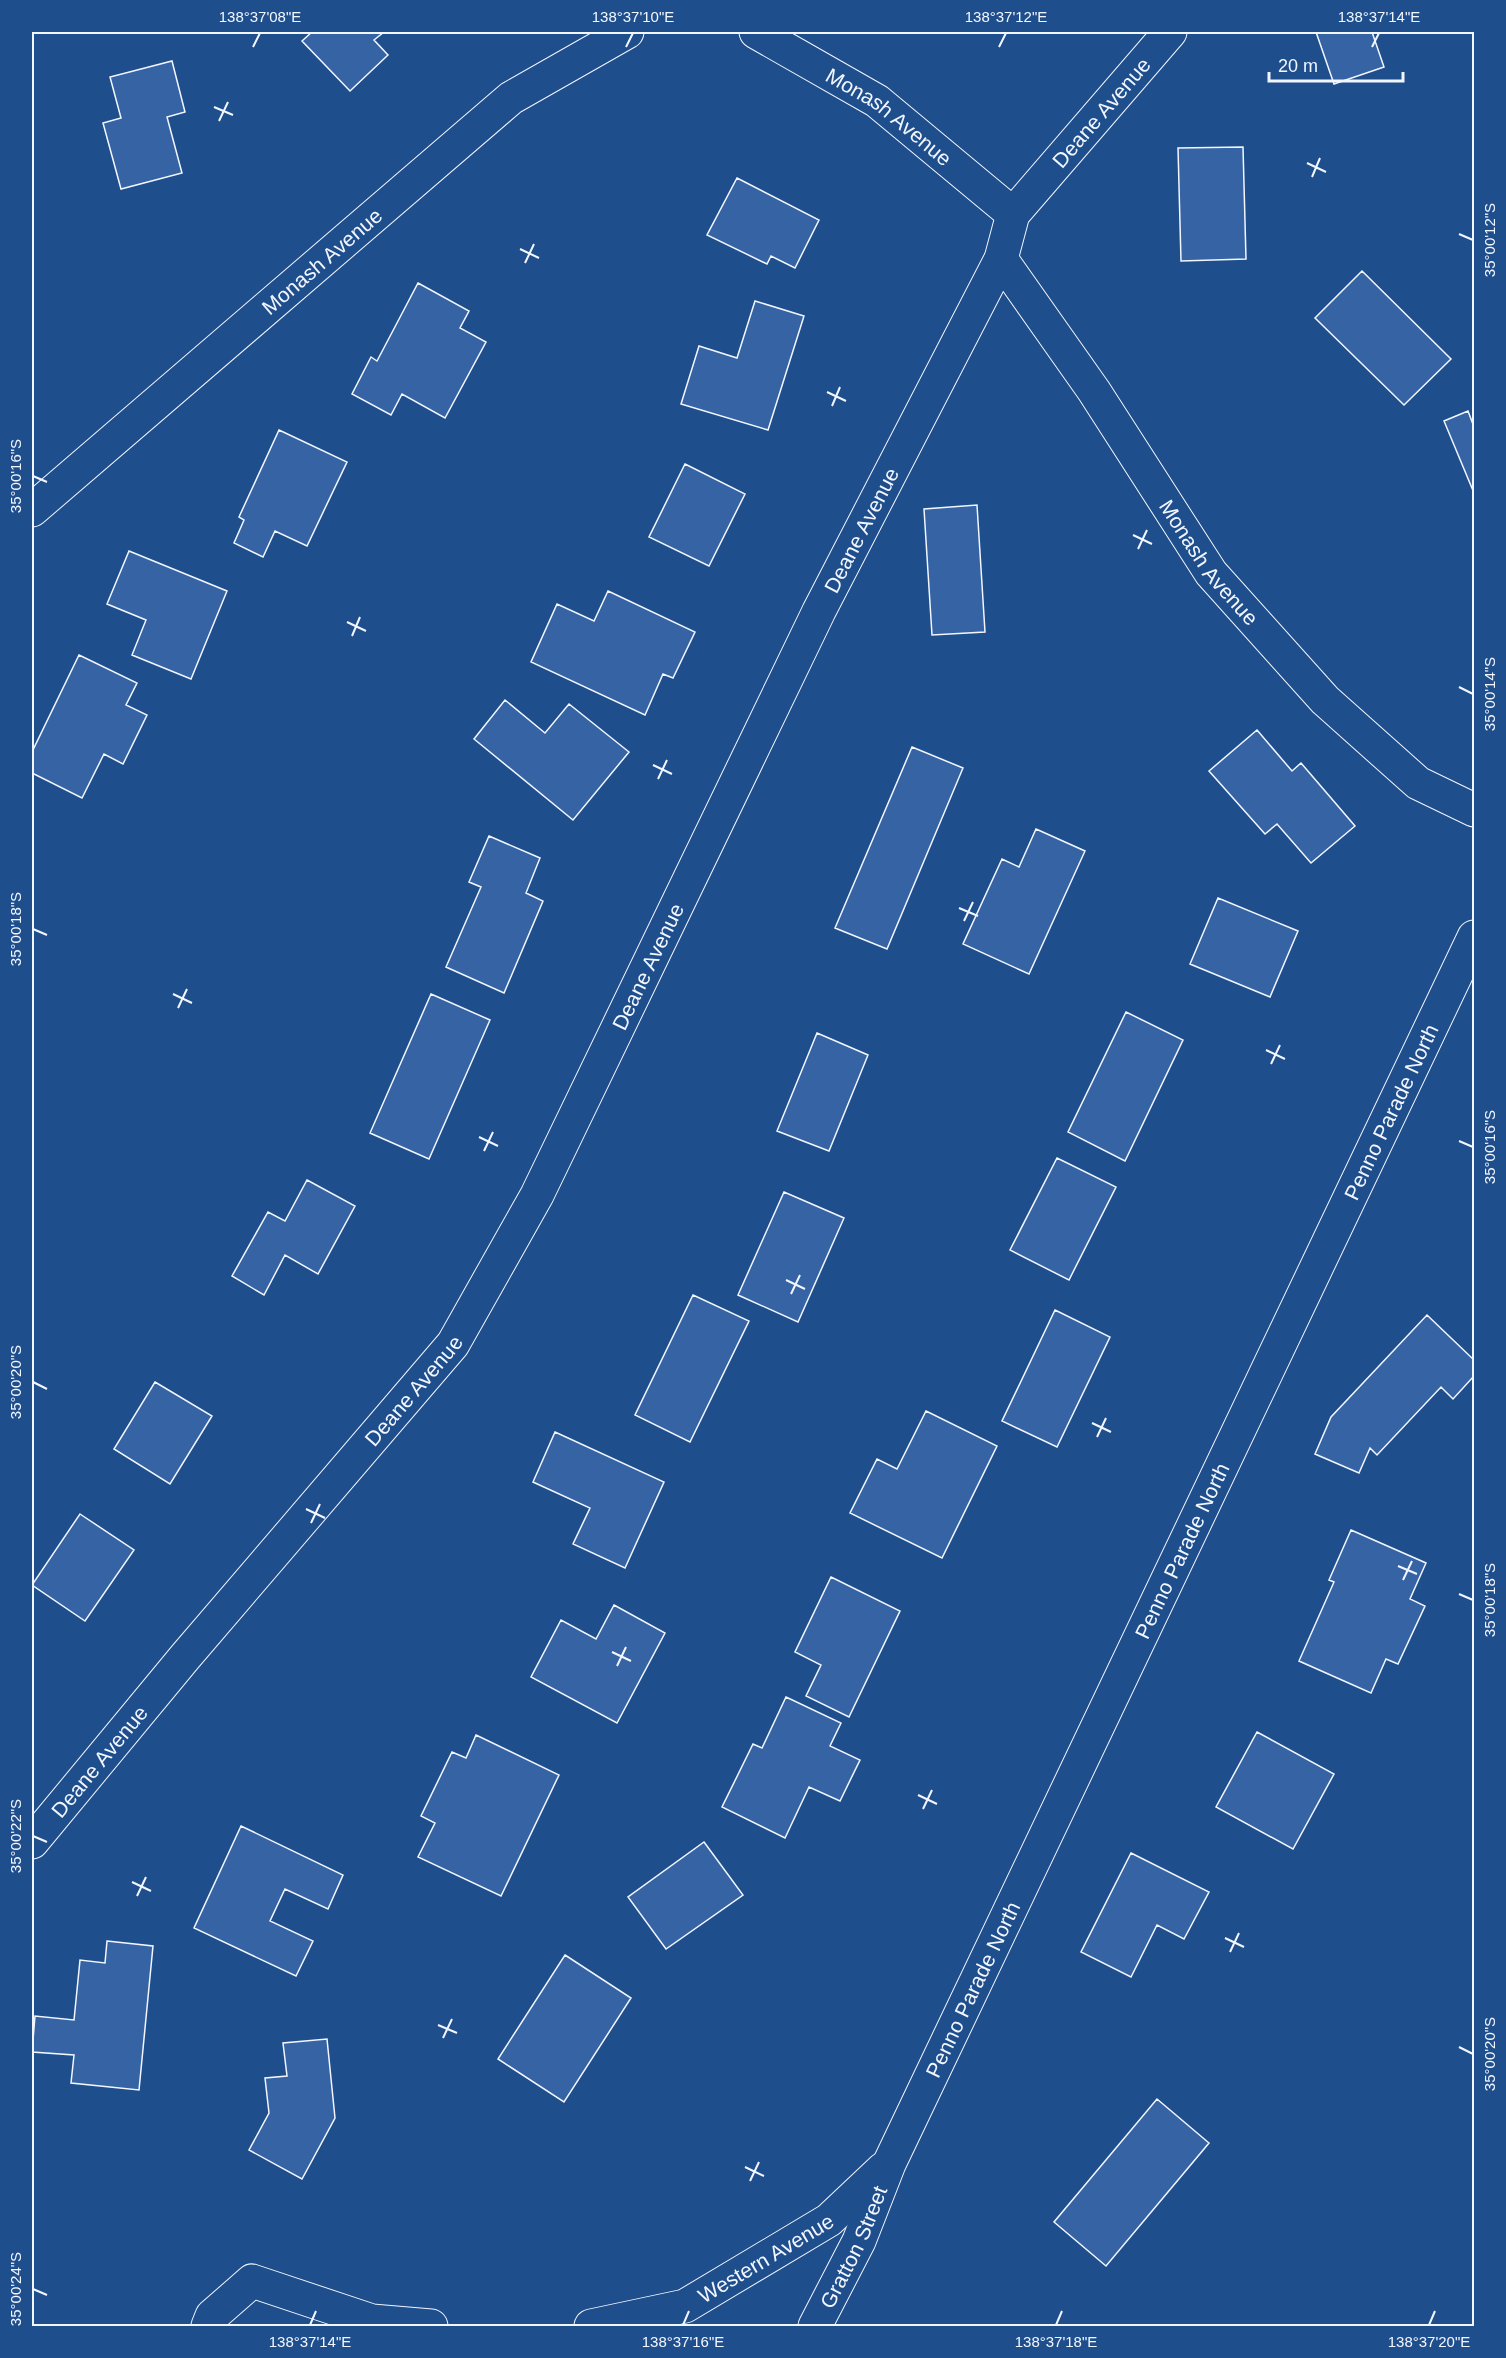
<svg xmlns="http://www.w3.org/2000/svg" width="1506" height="2358" font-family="Helvetica,sans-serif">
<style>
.building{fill:#3563a3;stroke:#f2f6ff;stroke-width:1.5}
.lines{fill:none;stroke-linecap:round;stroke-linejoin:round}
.minor-casing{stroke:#f2f6ff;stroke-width:35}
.minor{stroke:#1f4e8c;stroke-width:33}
.ticks{fill:none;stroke:#f2f6ff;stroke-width:2}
.labels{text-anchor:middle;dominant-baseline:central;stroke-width:4.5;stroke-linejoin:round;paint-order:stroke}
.street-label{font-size:21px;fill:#f2f6ff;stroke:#1f4e8c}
.neatline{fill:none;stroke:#f2f6ff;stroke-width:2}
.ticks-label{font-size:15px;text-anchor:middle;fill:#f2f6ff}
</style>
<rect width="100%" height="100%" fill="#1f4e8c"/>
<path class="building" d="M312 32H384L374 40 388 55 350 91 302 41Z
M1316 32H1372L1384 67 1334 84Z
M172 61 185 112 167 117 182 173 121 189 103 123 121 118 110 77Z
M1243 147 1246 259 1181 261 1178 148Z
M737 178 819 220 795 268 771 256 767 264 707 235Z
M1362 271 1451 359 1404 405 1315 318Z
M418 283 469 311 460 328 486 342 445 418 402 394 391 415 352 394 371 357 377 361Z
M755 301 804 316 768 430 681 404 699 346 737 358Z
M1468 411 1474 427V493L1444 421Z
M279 430 347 462 307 546 275 531 263 557 234 543 244 520 239 517Z
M685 464 745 494 709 566 649 537Z
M977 505 985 632 932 635 924 509Z
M129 551 227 591 191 679 132 655 146 620 107 604Z
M608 591 695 632 673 678 663 674 645 715 531 662 557 604 594 621Z
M79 655 137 683 126 705 147 715 123 764 104 754 82 798 32 773V752Z
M505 700 545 733 569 704 629 752 573 820 474 739Z
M1257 730 1292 771 1301 763 1355 826 1311 863 1277 824 1265 834 1209 771Z
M912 747 963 768 887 949 835 928Z
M1036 829 1085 851 1029 974 963 944 1002 859 1019 867Z
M489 836 540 858 526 893 543 901 504 993 446 967 481 887 469 882Z
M1218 898 1298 931 1270 997 1190 964Z
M431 994 490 1020 429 1159 370 1133Z
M1126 1012 1183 1040 1125 1161 1068 1132Z
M817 1033 868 1055 829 1151 777 1131Z
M1057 1158 1116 1187 1069 1280 1010 1250Z
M307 1180 355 1206 318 1274 285 1255 264 1295 232 1276 268 1212 285 1221Z
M784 1192 844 1218 798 1322 738 1295Z
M693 1295 749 1321 690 1442 635 1415Z
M1055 1310 1110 1337 1057 1447 1002 1421Z
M1427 1315 1474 1360V1376L1453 1399 1441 1387 1377 1455 1370 1448 1359 1473 1315 1454 1331 1417Z
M155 1382 212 1416 170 1484 114 1449Z
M926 1411 997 1446 942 1558 850 1513 877 1459 897 1469Z
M555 1432 664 1482 625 1568 573 1544 590 1508 533 1482Z
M80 1514 134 1550 85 1621 32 1585Z
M1351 1530 1426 1563 1410 1599 1425 1606 1398 1664 1386 1659 1371 1693 1299 1661 1334 1582 1329 1580Z
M831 1577 900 1611 849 1717 806 1696 821 1665 795 1652Z
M614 1605 665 1633 617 1723 531 1677 561 1620 596 1639Z
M786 1697 841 1723 830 1746 860 1760 840 1801 809 1787 785 1838 722 1807 753 1744 762 1748Z
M1257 1732 1334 1774 1293 1849 1216 1807Z
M476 1735 559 1775 501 1896 418 1857 435 1823 421 1816 452 1752 466 1758Z
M241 1826 343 1875 328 1909 285 1889 270 1921 313 1941 296 1976 194 1928Z
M704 1842 743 1895 666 1949 628 1897Z
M1131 1853 1209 1892 1184 1939 1157 1925 1131 1977 1081 1952Z
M107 1941 153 1946 139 2090 71 2083 74 2055 32 2052 35 2016 74 2020 80 1960 105 1963Z
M565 1955 631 1998 564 2102 498 2059Z
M327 2039 335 2118 302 2179 249 2150 269 2113 265 2078 287 2076 283 2043Z
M1157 2099 1209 2143 1106 2266 1054 2222Z"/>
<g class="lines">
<defs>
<g id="minor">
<path id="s1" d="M756 32 877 101 1013 214"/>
<path id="s2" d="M1001 259 1094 391 1211 573 1325 700 1418 783 1474 810"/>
<path id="s3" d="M32 510 511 98 627 32"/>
<path id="s4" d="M32 1842 185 1657 453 1344 537 1195 819 611 1001 259 1013 214 1170 32"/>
<path d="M208 2326 212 2316 252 2281 372 2321 431 2326"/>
<path id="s5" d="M591 2326 685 2306 829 2220 883 2169"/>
<path id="s6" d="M815 2326 859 2241 889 2164 1474 937"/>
</g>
</defs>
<use href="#minor" class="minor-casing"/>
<use href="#minor" class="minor"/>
</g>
<path class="ticks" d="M253 47 260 33M626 47 633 33M999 47 1006 33M1372 47 1379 33M214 107 233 115M219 121 228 102M1307 163 1326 172M1312 177 1320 158M1459 234 1473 240M520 249 539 258M525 263 534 244M827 392 846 401M832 406 840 387M33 476 47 482M1133 535 1152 544M1138 549 1147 530M347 622 366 631M352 636 360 617M1459 687 1473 694M653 765 672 774M658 779 667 760M959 908 978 916M964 921 973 902M33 929 47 935M173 994 192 1003M178 1008 187 989M1266 1050 1285 1059M1271 1064 1280 1045M479 1137 498 1146M1459 1141 1473 1147M484 1151 493 1132M786 1280 805 1289M791 1294 800 1275M33 1382 47 1389M1092 1423 1111 1432M1097 1437 1106 1418M306 1509 325 1518M311 1523 320 1504M1398 1566 1417 1574M1403 1580 1412 1561M1459 1594 1473 1600M612 1652 631 1661M617 1666 626 1647M918 1795 937 1804M923 1809 932 1790M33 1836 47 1842M132 1882 151 1891M137 1896 146 1877M1225 1938 1244 1947M1230 1952 1239 1933M438 2025 457 2033M443 2038 452 2019M1459 2047 1473 2054M745 2167 764 2176M750 2181 759 2162M33 2289 47 2295M310 2325 316 2311M683 2325 689 2311M1056 2325 1062 2311M1429 2325 1435 2311"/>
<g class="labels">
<g class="street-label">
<text stroke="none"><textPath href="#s4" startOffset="2049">Deane Avenue</textPath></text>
<text stroke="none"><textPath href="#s1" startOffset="158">Monash Avenue</textPath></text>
<text stroke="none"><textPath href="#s3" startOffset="382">Monash Avenue</textPath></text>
<text stroke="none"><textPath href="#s4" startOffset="1563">Deane Avenue</textPath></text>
<text stroke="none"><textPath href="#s2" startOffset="368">Monash Avenue</textPath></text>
<text stroke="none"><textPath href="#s4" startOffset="1077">Deane Avenue</textPath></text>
<text stroke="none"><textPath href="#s6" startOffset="1344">Penno Parade North</textPath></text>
<text stroke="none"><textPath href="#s4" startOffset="591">Deane Avenue</textPath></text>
<text stroke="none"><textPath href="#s6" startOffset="858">Penno Parade North</textPath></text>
<text stroke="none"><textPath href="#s4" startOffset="105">Deane Avenue</textPath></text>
<text stroke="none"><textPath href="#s6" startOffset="372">Penno Parade North</textPath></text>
<text stroke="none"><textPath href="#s6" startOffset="88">Gratton Street</textPath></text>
<text stroke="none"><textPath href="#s5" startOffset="190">Western Avenue</textPath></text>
</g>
</g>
<rect width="1506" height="2358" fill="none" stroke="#1f4e8c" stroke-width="66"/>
<path d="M1269 72v9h134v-9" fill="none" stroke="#f2f6ff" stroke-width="3"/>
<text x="1278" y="72" font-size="18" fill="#f2f6ff" stroke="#1f4e8c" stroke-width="4.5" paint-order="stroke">20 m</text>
<rect x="33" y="33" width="1440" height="2292" class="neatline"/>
<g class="ticks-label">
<text x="260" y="22">138°37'08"E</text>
<text x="633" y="22">138°37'10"E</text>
<text x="1006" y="22">138°37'12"E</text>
<text x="1379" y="22">138°37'14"E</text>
<text transform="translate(1490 240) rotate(-90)" y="5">35°00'12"S</text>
<text transform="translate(16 476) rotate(-90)" y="5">35°00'16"S</text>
<text transform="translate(1490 694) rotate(-90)" y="5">35°00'14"S</text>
<text transform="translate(16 929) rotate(-90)" y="5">35°00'18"S</text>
<text transform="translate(1490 1147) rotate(-90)" y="5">35°00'16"S</text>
<text transform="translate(16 1382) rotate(-90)" y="5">35°00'20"S</text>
<text transform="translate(1490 1600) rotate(-90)" y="5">35°00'18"S</text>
<text transform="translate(16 1836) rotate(-90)" y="5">35°00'22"S</text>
<text transform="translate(1490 2054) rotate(-90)" y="5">35°00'20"S</text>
<text transform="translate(16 2289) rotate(-90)" y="5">35°00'24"S</text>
<text x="310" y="2347">138°37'14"E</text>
<text x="683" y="2347">138°37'16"E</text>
<text x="1056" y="2347">138°37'18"E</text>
<text x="1429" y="2347">138°37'20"E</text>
</g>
</svg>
